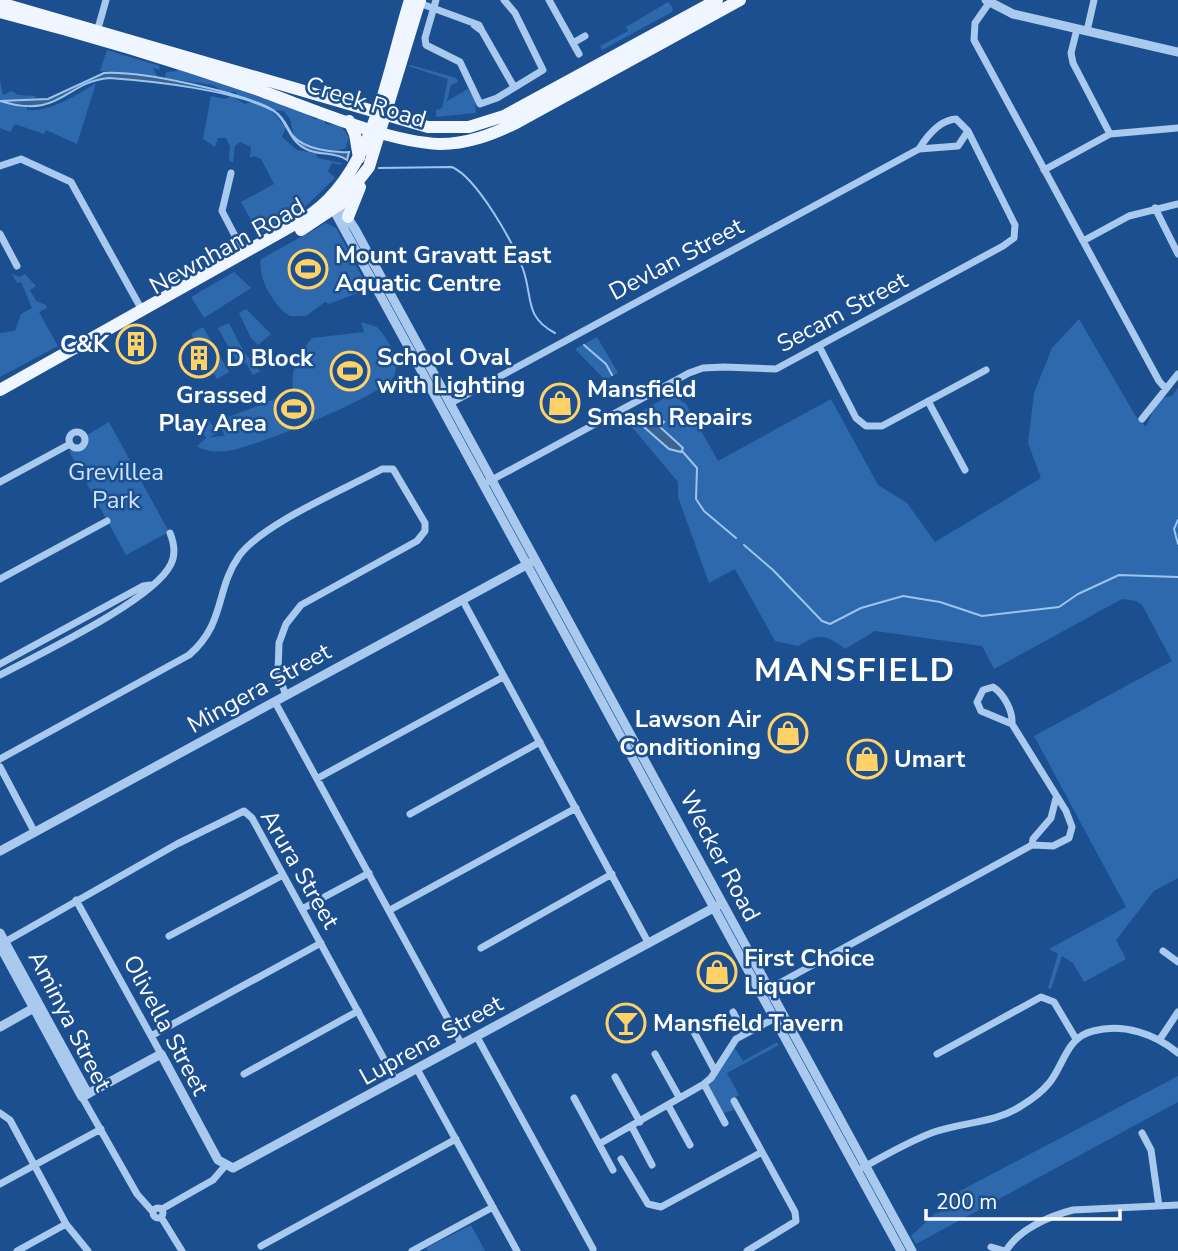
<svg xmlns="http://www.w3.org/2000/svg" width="1178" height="1251" font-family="'Nunito Sans',sans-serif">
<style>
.green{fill:#2e69ad}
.water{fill:#3c6290;stroke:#9cc4f0;stroke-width:2}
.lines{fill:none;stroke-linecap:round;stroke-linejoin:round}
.stream{stroke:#9cc4f0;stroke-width:2}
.minor{stroke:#a9c9ee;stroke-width:7}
.tertiary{stroke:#a9c9ee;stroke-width:9}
.primary{stroke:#f0f6ff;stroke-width:12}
.labels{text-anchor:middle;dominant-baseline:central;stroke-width:5;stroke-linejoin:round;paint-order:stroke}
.street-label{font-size:24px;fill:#fff;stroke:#1b4f8f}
.poi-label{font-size:24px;font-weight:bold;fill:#fff;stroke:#1b4f8f;text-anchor:start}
.park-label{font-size:24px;fill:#cfe3fa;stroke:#1b4f8f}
.district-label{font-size:32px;font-weight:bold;letter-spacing:2px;fill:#fff;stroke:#1b4f8f}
</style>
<rect width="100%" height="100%" fill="#1b4f8f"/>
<path class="green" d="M668 2 673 8 672 12 602 50 600 46 628 31 626 27Z
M107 50 160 66 159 70 153 68 158 77 100 71Z
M411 65 456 78 458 82 451 85 447 101 468 89 475 100 476 113 436 117V110L442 108 448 79 408 66Z
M177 68 305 113 315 119 325 118V124L340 125 349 137 346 148C334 154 307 148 294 137L290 119 284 111 271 110 286 127 282 137 297 150 316 153 318 158 341 163 340 165 332 163 328 171 335 178 305 207 259 234 241 202 274 184 261 159 254 156 250 158 251 147 240 142 235 146 233 163 229 160 230 147 226 138H218L215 147 203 139 211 96 225 99 231 96 245 104 251 102 238 97 235 91 226 94 213 85 165 78 166 72 177 71Z
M0 80 3 95 12 91 18 95 35 96V99H21L27 105V110C53 111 75 96 96 83L77 144 46 130 44 134 15 124 10 132 0 128Z
M326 223 336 228 367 286 360 292 329 304 325 302 306 316H290C274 307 257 277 261 259Z
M234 272 251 288 204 318 191 297Z
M12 274 20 277 25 274 36 286 30 290 36 301 46 305 47 308 39 312 58 346 0 377V333L15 331 21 314 32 308 21 282 17 283Z
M246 309 271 334 258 345 251 338 239 313Z
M1079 319 1135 415 1146 427 1158 399 1172 396 1178 388V878L1154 891 1116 940 1126 959 1084 982 1073 963 1062 956 1051 989 1048 988 1058 954 1049 949 1126 907 1034 736 1172 661 1142 605 1136 601 1122 599 994 669 982 646 875 631 845 649C826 634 819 633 798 646L775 641 735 569 709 583 678 497V482L626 420 672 394 686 404 718 461 831 399 878 485 907 503 935 542 1041 478 1028 443 1034 393 1052 348Z
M361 322 377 327C388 339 401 359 394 376 386 395 252 448 228 451 217 452 205 452 197 446L206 438 200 425 209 420 217 433 209 437 225 436 218 422C242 410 270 404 293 389 290 369 300 353 312 338L364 332Z
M229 323 244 352 260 371 253 375 246 363 239 366 218 328Z
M203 327 229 372 217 379 191 334Z
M597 337 618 373 605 380 575 349Z
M109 422 169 532 126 555 69 451 82 450 88 443 87 435Z
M777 1042 779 1045 727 1073 739 1095 730 1100 734 1110 724 1113 709 1086 734 1047 743 1061Z
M1178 1076V1102L916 1244 911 1236 958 1192Z
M471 1225 485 1251H428L426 1248Z"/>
<path class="water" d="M104 73C142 71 241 92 273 110 283 116 287 127 293 136 304 149 333 153 349 152L347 160C334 151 319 156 306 149 287 140 288 119 272 110 233 90 153 81 109 78 64 82 61 120 0 101L48 99Z
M643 412 652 423 657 417 664 422 660 427 683 448 681 452 669 449 636 420 635 416Z"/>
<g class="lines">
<path class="stream" d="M379 168 452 167C477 178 513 242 523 269 533 297 524 317 555 333
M584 345 606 364 612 375
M682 451 697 468 696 499 704 511 736 538
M1178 520 1174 529 1178 544
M744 545 773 570 822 621 830 624 861 608 903 596 940 602 982 616 1059 607 1078 594 1119 575 1178 577"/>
<path class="minor" d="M436 0 425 38 426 45 460 62 480 104 497 98 543 70 515 13 504 0
M549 0 579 54
M419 3 479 25 482 31 474 25
M989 3 975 23 974 40 1159 381 1166 389
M1077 29 1071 53 1073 63 1110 134
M482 31 514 87
M1087 31 1094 0
M97 32 106 0
M573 43 585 36
M0 166 21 159 71 182 143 312
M1044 170 1110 134 1178 128
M231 173 222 211 244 253
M1155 208 1178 254
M0 234 17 266
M1083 241 1129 216 1178 204
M819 346 856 418 866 426H882L986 370
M928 401 965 470
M451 403 919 149 958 146 968 131 956 119C939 120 927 136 919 149
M1142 419 1178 374
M69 440a8 8 0 1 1 16 0a8 8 0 1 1-16 0Z
M0 482 70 444
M488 482 689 373 703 368 724 367 776 369 1003 246 1014 238 1015 225 968 131
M0 579 107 521
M462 599 649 944
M0 664 143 586 150 585
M0 675C39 654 154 600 171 564 176 554 174 543 170 533
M275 702 462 1045
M0 759 189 655C226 623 215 590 239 556 262 524 345 489 382 469H393L425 523V531L417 541 301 605 286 624 279 643 278 672 286 696
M0 767 35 833
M318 778 503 677
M410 814 540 742
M1032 845 1033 839 1051 818 1056 798
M76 900 161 1054
M302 909 369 873
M390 910 576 808
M169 936 283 875
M3 943 177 844 244 811 252 818 396 1081
M481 948 612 874
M1163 951 1178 962
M765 991 1032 845 1053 846 1069 838 1072 827 1066 811 1012 724C1013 711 1004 694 993 687L983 690 977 702 981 711 1012 724
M733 1012 745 1034
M694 1032 715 1071
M151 1036 321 943
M477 1037 593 1249
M1160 1039 1178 1012
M655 1054 679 1097
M937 1054 1041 997 1054 1002 1076 1039
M417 1069 517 1251
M244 1074 358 1011
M615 1077 640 1122
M704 1084 725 1123
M82 1097 137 1194 153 1212
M574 1098 613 1170
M734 1101 795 1212 796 1221 747 1251
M668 1105 690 1145
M0 1113 10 1120 66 1224 88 1251
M632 1127 652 1165
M1142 1133 1151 1150 1159 1206
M599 1144 704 1084 711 1078 736 1039 777 1017
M621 1159 648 1204 661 1207 762 1152
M857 1171C882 1157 907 1142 934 1132 963 1122 995 1123 1021 1106 1031 1100 1042 1092 1050 1082 1064 1064 1067 1037 1093 1031 1124 1023 1155 1034 1178 1053
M0 1184 101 1129
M153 1213a5 5 0 1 1 10 0a5 5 0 1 1-10 0Z
M162 1209 213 1180 225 1166
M161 1217 182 1251
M261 1246 456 1139
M991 1247 1005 1251
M17 1251 66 1224
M412 1251 493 1207
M1006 1251C1018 1230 1049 1216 1073 1210L1178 1205"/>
<path class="tertiary" d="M986 0 1013 14 1178 52
M336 200 355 229 912 1251
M331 205 901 1251
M0 851 530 563
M0 933 88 1094
M0 946 82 1097 161 1054 218 1160 233 1168 717 906
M0 1027 39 1005"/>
<path class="primary" d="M0 3 428 127H469L504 116 717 0
M0 12C86 34 172 60 256 89 307 107 386 142 440 144 467 144 491 135 516 123L740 0
M349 121 355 134 359 158
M348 217 360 187
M301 230 340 204 369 167 420 0
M0 390 302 220C373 179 387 73 410 0"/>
</g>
<defs>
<symbol id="stadium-ring" viewBox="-11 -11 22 22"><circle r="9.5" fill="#1b4f8f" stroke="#ffd166" stroke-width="1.5"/><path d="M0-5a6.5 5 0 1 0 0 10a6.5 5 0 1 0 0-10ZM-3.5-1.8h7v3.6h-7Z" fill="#ffd166"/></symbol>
<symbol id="building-ring" viewBox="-11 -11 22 22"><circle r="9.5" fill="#1b4f8f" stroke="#ffd166" stroke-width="1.5"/><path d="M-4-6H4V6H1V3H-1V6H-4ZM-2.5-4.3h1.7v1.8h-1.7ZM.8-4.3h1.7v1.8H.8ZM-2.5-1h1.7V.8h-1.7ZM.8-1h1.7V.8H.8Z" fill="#ffd166"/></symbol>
<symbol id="shop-ring" viewBox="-11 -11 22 22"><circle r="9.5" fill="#1b4f8f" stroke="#ffd166" stroke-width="1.5"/><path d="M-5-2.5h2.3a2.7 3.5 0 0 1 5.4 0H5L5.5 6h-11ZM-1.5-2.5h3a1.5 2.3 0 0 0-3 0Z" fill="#ffd166"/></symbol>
<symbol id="bar-ring" viewBox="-11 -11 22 22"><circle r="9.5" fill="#1b4f8f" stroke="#ffd166" stroke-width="1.5"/><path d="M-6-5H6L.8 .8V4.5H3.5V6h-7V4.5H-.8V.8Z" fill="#ffd166"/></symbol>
</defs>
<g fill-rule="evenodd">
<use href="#stadium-ring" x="286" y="247" width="44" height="44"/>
<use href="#building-ring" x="114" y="322" width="44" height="44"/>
<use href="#building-ring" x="177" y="336" width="44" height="44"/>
<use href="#stadium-ring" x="328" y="349" width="44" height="44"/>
<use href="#shop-ring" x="538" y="381" width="44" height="44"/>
<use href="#stadium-ring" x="272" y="387" width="44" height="44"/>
<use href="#shop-ring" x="766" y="711" width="44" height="44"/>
<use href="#shop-ring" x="845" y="737" width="44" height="44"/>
<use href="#shop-ring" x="695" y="950" width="44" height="44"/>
<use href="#bar-ring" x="604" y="1001" width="44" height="44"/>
</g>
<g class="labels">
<g class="street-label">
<text transform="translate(366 102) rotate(17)">Creek Road</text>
<text transform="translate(227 246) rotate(-29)">Newnham Road</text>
<text transform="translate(676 259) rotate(-28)">Devlan Street</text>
<text transform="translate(842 312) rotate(-28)">Secam Street</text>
<text transform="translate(259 688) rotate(-29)">Mingera Street</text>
<text transform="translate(720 856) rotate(62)">Wecker Road</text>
<text transform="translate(300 869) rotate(60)">Arura Street</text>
<text transform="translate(70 1021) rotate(63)">Aminya Street</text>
<text transform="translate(166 1025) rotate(62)">Olivella Street</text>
<text transform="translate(431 1040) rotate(-29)">Luprena Street</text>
</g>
<g class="poi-label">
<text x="335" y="255">Mount Gravatt East<tspan x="335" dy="28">Aquatic Centre</tspan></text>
<text x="109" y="344" text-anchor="end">C&amp;K</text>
<text x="377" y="357">School Oval<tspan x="377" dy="28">with Lighting</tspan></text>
<text x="226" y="358">D Block</text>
<text x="587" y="389">Mansfield<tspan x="587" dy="28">Smash Repairs</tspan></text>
<text x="267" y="395" text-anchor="end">Grassed<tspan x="267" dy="28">Play Area</tspan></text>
<text x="761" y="719" text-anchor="end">Lawson Air<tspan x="761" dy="28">Conditioning</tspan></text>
<text x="894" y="759">Umart</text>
<text x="744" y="958">First Choice<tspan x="744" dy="28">Liquor</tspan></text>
<text x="653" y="1023">Mansfield Tavern</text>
</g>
<g class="park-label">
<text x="116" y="472">Grevillea<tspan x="116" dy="28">Park</tspan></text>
</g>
<g class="district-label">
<text x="855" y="670">MANSFIELD</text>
</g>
</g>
<path d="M926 1209v10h194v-10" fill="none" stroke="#ffffff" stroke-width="3.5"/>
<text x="936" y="1209" font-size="21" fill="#ffffff" stroke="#1b4f8f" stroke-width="5" paint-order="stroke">200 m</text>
</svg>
